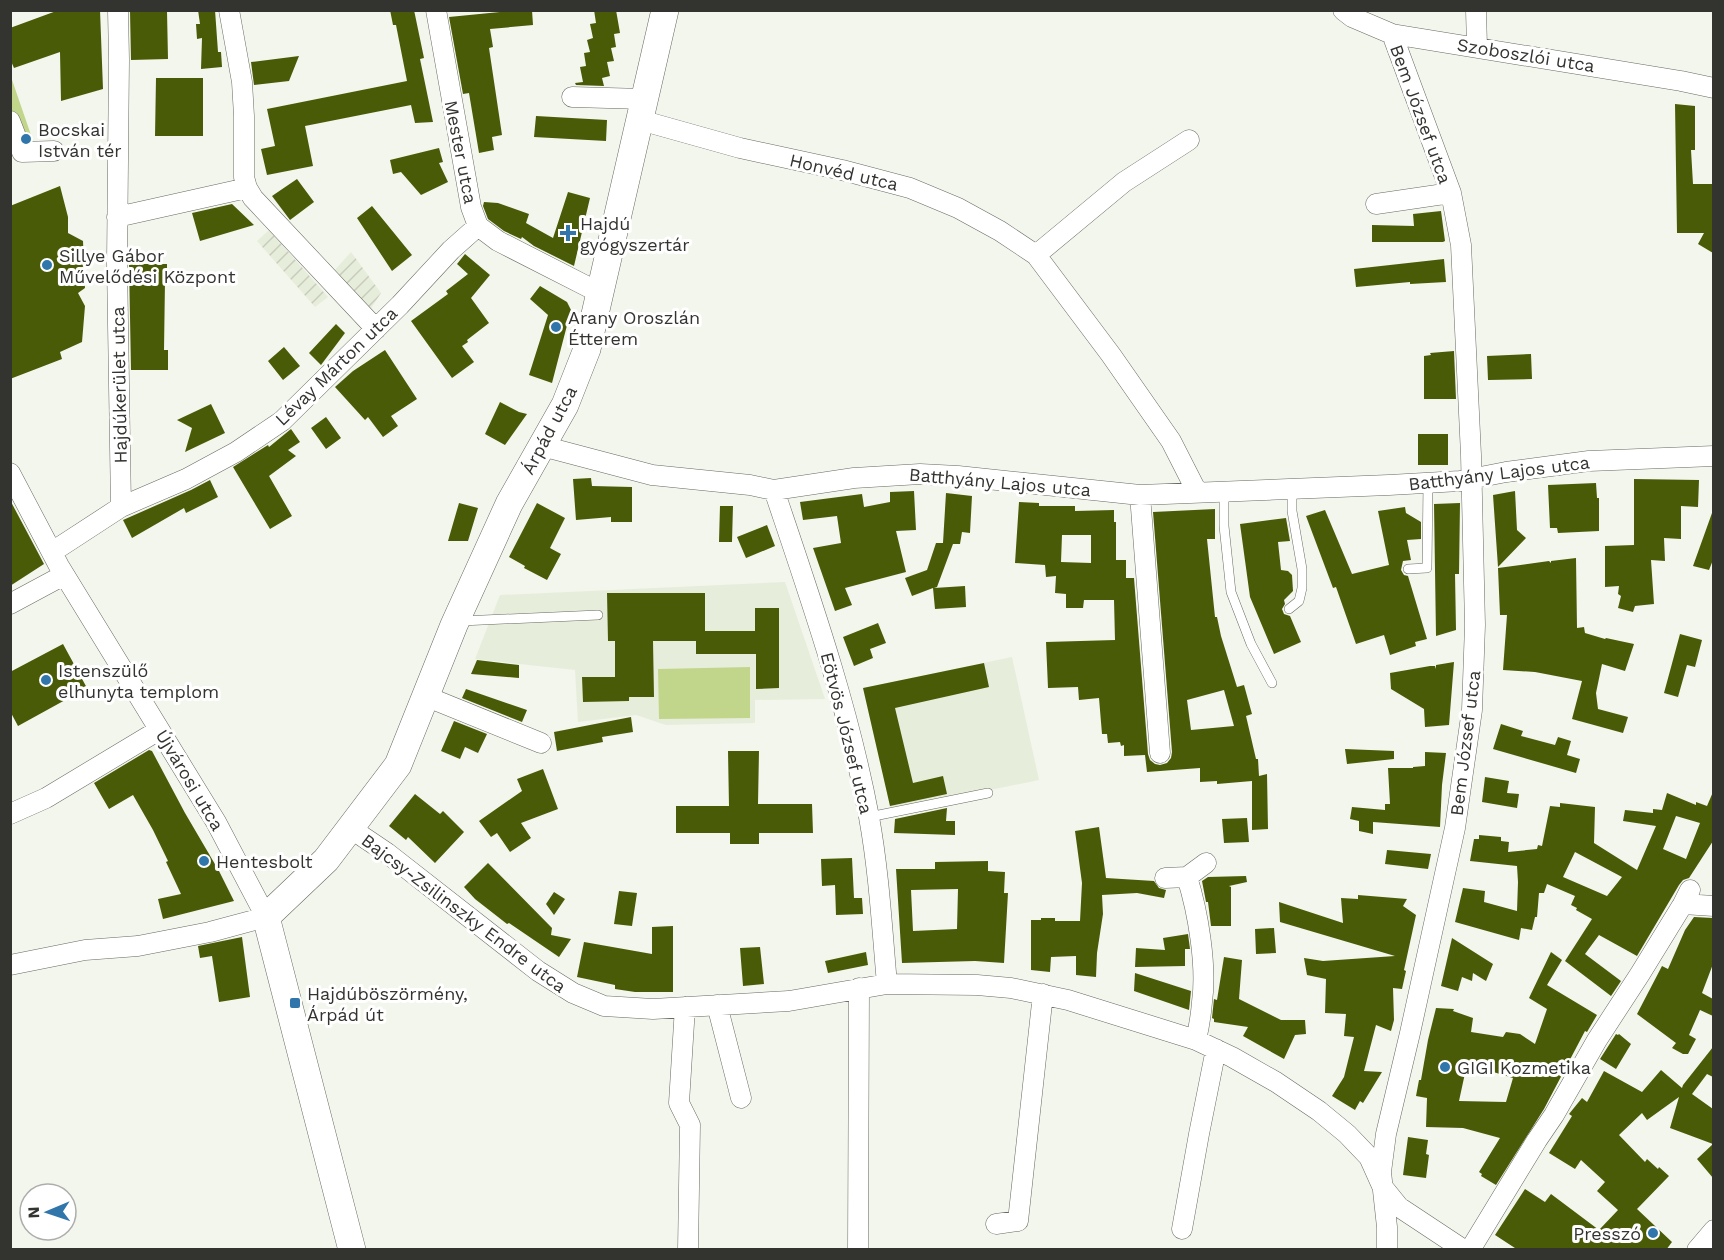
<svg xmlns="http://www.w3.org/2000/svg" width="1724" height="1260" font-family="'Work Sans',sans-serif">
<style>
.built{fill:#e7eddb}
.industrial{fill:url(#industrial-furrows)}
.grass{fill:#c1d68b}
.building{fill:#4a5b07;fill-rule:evenodd}
.lines{fill:none;stroke-linecap:round;stroke-linejoin:round}
.lane-casing{stroke:#676a62;stroke-width:10}
.street-casing{stroke:#676a62;stroke-width:21}
.secondary-casing{stroke:#676a62;stroke-width:28}
.lane{stroke:#fff;stroke-width:9}
.street{stroke:#fff;stroke-width:20}
.secondary{stroke:#fff;stroke-width:27}
.poi-dot{fill:#3076ab;stroke:#fff;stroke-width:2}
.labels{text-anchor:middle;dominant-baseline:central;stroke-width:6;stroke-linejoin:round;paint-order:stroke}
.street-label{font-size:18px;fill:#333430;stroke:#fff}
.poi-label{font-size:18px;fill:#333430;stroke:#fff;text-anchor:start}
</style>
<defs>
<pattern id="industrial-furrows" width="10" height="10" patternUnits="userSpaceOnUse" patternTransform="scale(1.5)"><rect width="10" height="10" fill="#e7eddb"/><path d="M-1 1l2-2M0 10L10 0M9 11l2-2" fill="none" stroke="#c7ccbc"/></pattern>
</defs>
<rect width="100%" height="100%" fill="#f3f6ec"/>
<path class="built" d="M785 582 825 699 755 700V723L666 725 636 715 578 722 575 670 475 659 500 595Z
M1012 657 1039 780 891 810 863 688Z"/>
<path class="industrial" d="M269 230 328 297 315 307 257 241Z
M351 252 381 293 368 313 333 272Z"/>
<path class="grass" d="M10 74 31 135 21 138 11 110Z
M750 667V718L659 719 658 669Z"/>
<path class="building" d="M59 10H100L103 89 61 101 60 52 14 68 10 59V28Z
M198 10H215L218 52H221L222 67 201 69 202 38 197 39 196 24H200Z
M390 10H414L424 58 420 59 433 122 415 123 411 105 305 126 313 166 267 175 261 149 275 146 267 109 407 81 396 25H393Z
M521 10H532L533 25 490 29 493 47 489 48 502 135 492 137 494 150 479 153 469 93 463 94 449 17Z
M594 10H616L620 33 614 34 616 47 611 48 614 61 607 62 610 76 602 78 604 86 576 85 575 83 583 82 580 67 586 66 584 53 590 52 587 40 593 38 590 24 596 23Z
M130 11H167L168 59 131 60Z
M299 56 289 81 254 85 251 62Z
M156 78H203V136H155Z
M1675 104 1695 106V150H1691L1693 184H1713V253L1698 244 1704 233H1677Z
M536 116 607 120 606 141 534 137Z
M439 148 443 162 439 163 448 182 421 195 401 172 393 174 390 160Z
M297 179 314 202 290 220 272 196Z
M60 186 68 217V233L83 241 85 288 78 293 85 306 82 342 60 352 62 359 10 379V206Z
M568 192 590 198 574 266 534 246 522 237 521 239 504 231 488 219 483 206 484 202 498 203 529 214 526 223 553 238Z
M232 204 254 225 200 241 192 213Z
M372 206 412 255 392 271 357 218Z
M1441 211 1445 241 1443 242H1372V225L1414 226 1413 214Z
M465 254 490 275 471 298 489 323 467 340 468 342 462 346 474 362 452 378 411 321 448 294 446 291 468 274 457 264Z
M1444 259 1446 282 1410 284V282L1356 287 1354 269Z
M129 264H167V281H165L164 350H168V370H131Z
M540 286 567 302 571 310 552 383 529 375 548 315 530 299Z
M336 324 345 333 321 365 309 353Z
M284 347 300 366 283 380 268 361Z
M385 350 417 399 391 416 398 426 383 437 368 417 365 420 335 387 353 371Z
M1454 351 1456 399H1424V356L1431 355 1430 353Z
M1531 354 1532 379 1488 380 1487 356Z
M500 402 519 412 527 414 505 445 485 434Z
M211 404 225 433 185 452 192 428 177 420Z
M326 417 341 438 326 449 311 428Z
M291 429 300 442 288 450 296 456 269 476 292 516 270 529 233 467 268 445 269 447Z
M1418 434H1448V465H1418Z
M591 478 592 486 632 487V522H611V517L576 520 573 479Z
M1634 479 1699 480 1698 507 1681 506V539L1664 538 1665 561 1651 560 1654 604 1635 606 1633 612 1618 608 1621 596 1618 594 1619 586 1605 587V546L1634 545Z
M210 480 218 497 186 513 184 508 132 538 123 520 191 490Z
M1596 483 1597 498H1599V531L1558 533 1557 528H1550L1548 485Z
M914 491 916 530 896 531 906 572 845 588 852 605 835 611 813 548 841 543 837 516 803 520 800 502 862 494 864 507 890 502V492Z
M1515 491 1517 530 1526 538 1498 567 1493 495Z
M946 493 972 496 970 533 962 532 960 544H953L937 587 934 588 965 586 966 607 935 609 933 588 912 596 905 578 927 570 936 543H943Z
M10 500 44 564 10 586Z
M1019 502 1039 503V506H1075V511L1114 510V522H1116V560H1126V578H1134L1148 754 1150 760 1155 764 1160 765 1167 763 1171 758 1172 752 1153 512 1215 509V539H1207L1215 617H1217L1221 636 1237 687 1244 685 1252 714 1246 716 1256 759H1258L1259 776 1267 774 1268 829 1252 830V781L1217 784V781L1200 782V768L1147 772 1145 755 1124 756V745L1121 746 1120 742 1108 743 1107 734H1102L1099 698 1079 700 1078 687 1048 688 1046 642 1115 640 1114 600H1084L1083 608H1066V594L1055 593 1056 576 1046 577 1045 565 1015 563ZM1062 535H1091V563L1061 562ZM1224 690 1234 726 1191 730 1187 700Z
M459 503 478 508 468 541H448Z
M537 503 565 518 550 548 561 554 547 580 524 568 525 566 509 557Z
M1460 503 1459 574H1455L1456 630 1436 636 1434 504Z
M720 506H733L732 542H719Z
M1405 507 1406 513 1421 522V539L1407 540 1411 560 1403 561 1401 570 1404 575 1408 576 1427 639 1415 642 1416 646 1390 655 1384 635 1356 644 1336 587 1333 588 1306 516 1325 510 1352 574 1389 565 1378 511Z
M1712 513 1713 514V560L1709 570 1693 566Z
M1286 518 1290 541 1278 542 1281 570 1288 571 1292 575 1293 591 1284 600 1285 604 1282 609 1284 614 1290 616 1301 642 1274 654 1250 597 1240 524Z
M767 525 775 546 746 558 737 537Z
M1576 558 1577 628 1584 627 1585 633 1605 639 1606 638 1634 644 1625 671 1602 664 1596 693 1598 709 1628 717 1623 733 1572 719 1582 681 1535 672 1503 670 1507 615H1500L1498 568 1549 561 1551 563V561Z
M607 593H705V631H755V608H779V688L756 689V654H696V641H653L654 697H629V701L583 702 582 677H615V641H608Z
M878 623 886 643 870 649 873 658 854 666 843 637Z
M1680 634 1702 640 1695 667 1687 665 1678 697 1664 693Z
M63 644 87 688 18 726 10 711V672Z
M477 660 519 665V678L471 674Z
M1454 662 1449 725 1425 727 1424 709 1391 689 1390 673 1430 666H1435L1436 669V665Z
M984 663 989 687 895 708 913 783 943 776 947 794 890 806 863 688Z
M466 689 527 710 522 722 462 698Z
M631 717 633 732 602 737 603 742 557 751 554 732Z
M454 721 487 734 478 753 465 747 460 759 441 751Z
M1501 724 1523 731 1521 736 1555 745 1558 737 1571 741 1567 755 1580 759 1576 773 1493 749Z
M1345 749 1394 751V759L1347 764Z
M149 750 152 751 185 813 219 871 234 901 163 919 158 899 181 894 166 862 168 861 153 830 133 795 109 809 94 783Z
M728 751H759L758 804H812L813 833H759V844H730V833H676V806H729Z
M1425 752 1446 753 1442 785 1440 827 1373 822V834L1359 831V821L1350 819 1352 807 1385 810V804H1390L1388 768H1413V767L1425 766Z
M543 769 558 809 521 823 531 838 510 852 497 833 491 837 479 821 522 791 517 779Z
M1485 777 1509 781 1507 793 1519 794 1517 808 1482 802Z
M1713 792V841L1689 878 1683 880 1679 885 1637 956 1599 935 1585 954 1621 981 1611 996 1565 961 1592 919 1576 910 1577 908 1571 905 1575 896 1547 884 1544 893H1539L1537 917H1535L1532 930 1521 928 1519 940 1455 922 1463 888 1485 891 1484 902 1517 911 1518 882 1517 866 1470 861 1474 839H1479V835L1501 837V841L1509 842 1508 852 1537 849 1538 845 1542 846 1550 806 1560 807V803L1595 807 1594 843 1637 870 1656 826 1623 821 1625 810 1653 813V809L1662 810 1667 793 1696 805V802L1707 806ZM1676 816 1700 823 1686 859 1663 849ZM1575 852 1622 877 1607 896 1563 877Z
M415 794 440 814 443 811 464 832 435 863 408 837 406 840 389 826Z
M947 808 946 821H955V835L894 833 895 819Z
M1247 818 1249 842 1224 843 1222 819Z
M1099 827 1106 878 1154 881 1159 888 1166 890 1164 898 1137 893 1102 895 1103 914 1097 953 1096 977 1076 975V956L1051 957 1050 972 1031 970V920H1041V918H1055V921H1080L1082 883 1075 831Z
M1387 850 1431 854 1428 869 1385 864Z
M852 858 854 898H862L863 914 836 915 835 885 822 886 821 859Z
M988 861V871L1005 872 1004 893H1008L1004 963 975 961 902 963 896 869H935V862ZM958 889 957 929 913 931 911 890Z
M488 863 552 928 551 935 571 939 559 957 509 923 507 924 475 899 464 887Z
M1246 876 1247 882 1229 886 1231 887V926H1211L1208 902H1206L1202 881 1208 877Z
M619 891 637 893 632 926 614 924Z
M554 892 565 899 554 915 546 904Z
M1358 895 1407 899 1403 906 1416 915 1404 970 1406 971 1402 989 1393 988 1394 1020 1391 1031 1376 1025 1364 1071 1382 1072 1363 1103 1360 1101 1355 1110 1332 1096 1344 1077 1354 1037 1344 1036 1346 1014 1325 1013 1326 979 1307 975 1304 958 1323 961 1395 956 1280 922 1279 902 1343 923 1341 898 1358 899Z
M1694 917 1713 918V964L1702 993 1713 999V1016L1700 1010 1689 1035 1696 1039 1688 1054H1683L1672 1048 1676 1043 1637 1014 1662 966 1668 969 1685 930Z
M673 926V992H635L615 989V985L577 977 584 942 652 954V927Z
M1274 928 1276 953 1256 954 1255 929Z
M1188 934 1190 949H1185V966L1135 967 1136 948 1165 950 1163 938Z
M242 937 250 997 219 1002 212 956 200 958 198 946Z
M1452 938 1493 964 1486 981 1473 973 1472 981 1462 977 1458 991 1441 986Z
M760 947 764 984 743 986 740 948Z
M866 952 868 965 828 973 825 961Z
M1551 952 1562 960 1547 985 1597 1015 1587 1032 1585 1031 1544 1109 1496 1185 1481 1176 1482 1174 1479 1172 1500 1138 1463 1128 1426 1127 1427 1098 1416 1096 1419 1080H1421L1428 1040 1436 1008 1454 1009 1453 1011 1473 1018 1471 1032 1503 1037 1506 1032 1520 1034 1535 1044 1547 1009 1529 998ZM1467 1064 1513 1078 1506 1102 1459 1101Z
M1224 957 1242 960 1239 999 1281 1020H1305L1306 1034 1295 1035 1284 1059 1243 1036 1248 1027 1214 1022V1019L1212 1018 1214 999 1217 1000Z
M1135 973 1191 991 1189 1010 1134 991Z
M1616 1034 1618 1035 1619 1034 1631 1044 1616 1069 1600 1059Z
M1713 1047V1077L1707 1074 1692 1094 1713 1109V1144L1670 1128 1679 1097 1647 1120 1642 1113 1619 1135 1645 1162 1647 1159 1658 1169 1659 1167 1669 1176 1637 1209 1672 1242 1666 1250H1518L1495 1235 1525 1189 1545 1202 1551 1194 1599 1230 1618 1210 1597 1191 1605 1182 1581 1160 1575 1169 1549 1153 1572 1116 1569 1114 1582 1098 1587 1102 1604 1071 1642 1092 1661 1070 1682 1088 1683 1085Z
M1408 1137 1428 1140 1426 1154 1429 1155 1426 1178 1403 1175Z
M1713 1144V1178L1697 1159Z"/>
<g class="lines">
<defs>
<path id="lane" d="M1224 491V526L1231 592 1251 644 1272 683
M1408 569 1427 568 1428 483
M1289 609 1299 601 1302 588V569L1292 511V489
M461 621 598 615
M869 817 988 793"/>
<path id="street" d="M118 10 119 60 117 263 121 507
M229 10 242 82 244 116V177L247 188 253 198 376 329
M436 10 471 207 478 226 498 241 600 293
M1343 10 1352 17 1392 34 1681 81 1714 88
M1476 10 1477 47
M572 97 644 99
M640 120 740 148 842 170 910 188 958 208 1000 231 1036 255 1111 355 1171 441 1197 492
M10 121 22 152 54 151
M1376 204 1451 193
M117 217 247 188
M1036 255 1124 182 1189 140
M542 446 652 475 750 485 774 490 854 478 920 474 958 476 1140 495 1389 485 1460 481 1506 472 1589 461 1714 456
M10 473 59 566 216 822 266 917 210 932 138 946 85 950 10 965
M774 490C810 597 848 705 869 817 879 872 882 928 887 984
M1140 495 1160 753
M52 552 121 507 186 479 236 452 282 421 400 305 451 250 478 226
M10 604 64 575
M425 696 541 743
M10 814 46 798 159 730
M350 828 387 853 538 971 573 993 604 1006 653 1009 789 1001 887 984 977 985 1011 988 1068 1000 1196 1040 1232 1057 1276 1082 1319 1111 1347 1134 1369 1157 1382 1186 1399 1207 1464 1250
M1187 877 1206 863
M1165 878 1187 877C1198 912 1207 965 1202 1002 1201 1015 1199 1027 1196 1040
M1683 904 1714 906
M717 1005 741 1098
M685 1007 679 1103 690 1125 688 1250
M996 1224 1018 1221 1043 994
M1182 1229 1199 1134 1216 1049
M858 1250 859 988
M1387 1250V1227L1381 1172 1386 1134 1410 1033 1455 828 1472 710 1475 625 1471 455 1461 245 1451 193 1392 34
M1470 1250 1537 1140 1554 1115 1597 1040 1640 974 1683 904 1690 890
M1697 1250 1714 1230"/>
<path id="secondary" d="M352 1250 266 917 326 860 398 765 454 625 509 504 565 405 587 349 665 10"/>
</defs>
<use href="#lane" class="lane-casing"/>
<use href="#street" class="street-casing"/>
<use href="#secondary" class="secondary-casing"/>
<use href="#lane" class="lane"/>
<use href="#street" class="street"/>
<use href="#secondary" class="secondary"/>
</g>
<g class="poi-dot">
<circle cx="26" cy="139" r="6"/>
<path d="M565 224h6v6h6v6h-6v6h-6v-6h-6v-6h6z"/>
<circle cx="47" cy="265" r="6"/>
<circle cx="556" cy="327" r="6"/>
<circle cx="46" cy="680" r="6"/>
<circle cx="204" cy="861" r="6"/>
<rect x="289" y="997" width="12" height="12" rx="3"/>
<circle cx="1445" cy="1067" r="6"/>
<circle cx="1653" cy="1233" r="6"/>
</g>
<g class="labels">
<g class="street-label">
<text transform="translate(1526 55) rotate(9)">Szoboszlói utca</text>
<text transform="translate(1421 114) rotate(70)">Bem József utca</text>
<text transform="translate(461 152) rotate(79)">Mester utca</text>
<text transform="translate(844 172) rotate(13)">Honvéd utca</text>
<text transform="translate(336 366) rotate(-44)">Lévay Márton utca</text>
<text transform="translate(119 385) rotate(-91)">Hajdúkerület utca</text>
<text transform="translate(549 430) rotate(-62)">Árpád utca</text>
<text transform="translate(1499 473) rotate(-7)">Batthyány Lajos utca</text>
<text transform="translate(1000 482) rotate(5)">Batthyány Lajos utca</text>
<text transform="translate(847 733) rotate(76)">Eötvös József utca</text>
<text transform="translate(1465 743) rotate(-83)">Bem József utca</text>
<text transform="translate(190 780) rotate(59)">Újvárosi utca</text>
<text transform="translate(464 913) rotate(37)">Bajcsy-Zsilinszky Endre utca</text>
</g>
<g class="poi-label">
<text x="38" y="129">Bocskai<tspan x="38" dy="21">István tér</tspan></text>
<text x="580" y="223">Hajdú<tspan x="580" dy="21">gyógyszertár</tspan></text>
<text x="59" y="255">Sillye Gábor<tspan x="59" dy="21">Művelődési Központ</tspan></text>
<text x="568" y="317">Arany Oroszlán<tspan x="568" dy="21">Étterem</tspan></text>
<text x="58" y="670">Istenszülő<tspan x="58" dy="21">elhunyta templom</tspan></text>
<text x="216" y="861">Hentesbolt</text>
<text x="307" y="993">Hajdúböszörmény,<tspan x="307" dy="21">Árpád út</tspan></text>
<text x="1457" y="1067">GIGI Kozmetika</text>
<text x="1641" y="1233" text-anchor="end">Presszó</text>
</g>
</g>
<rect width="1724" height="1260" fill="none" stroke="#333430" stroke-width="24"/>
<g transform="translate(48 1212) rotate(268)"><circle r="28" fill="#ffffff" stroke="#adaeac" stroke-width="1.5"/>
<path d="M0-4.5L10 22L0 15L-10 22Z" fill="#3076ab"/>
<text y="-9" font-size="16" font-weight="bold" text-anchor="middle" fill="#333430">N</text>
</g>
</svg>
